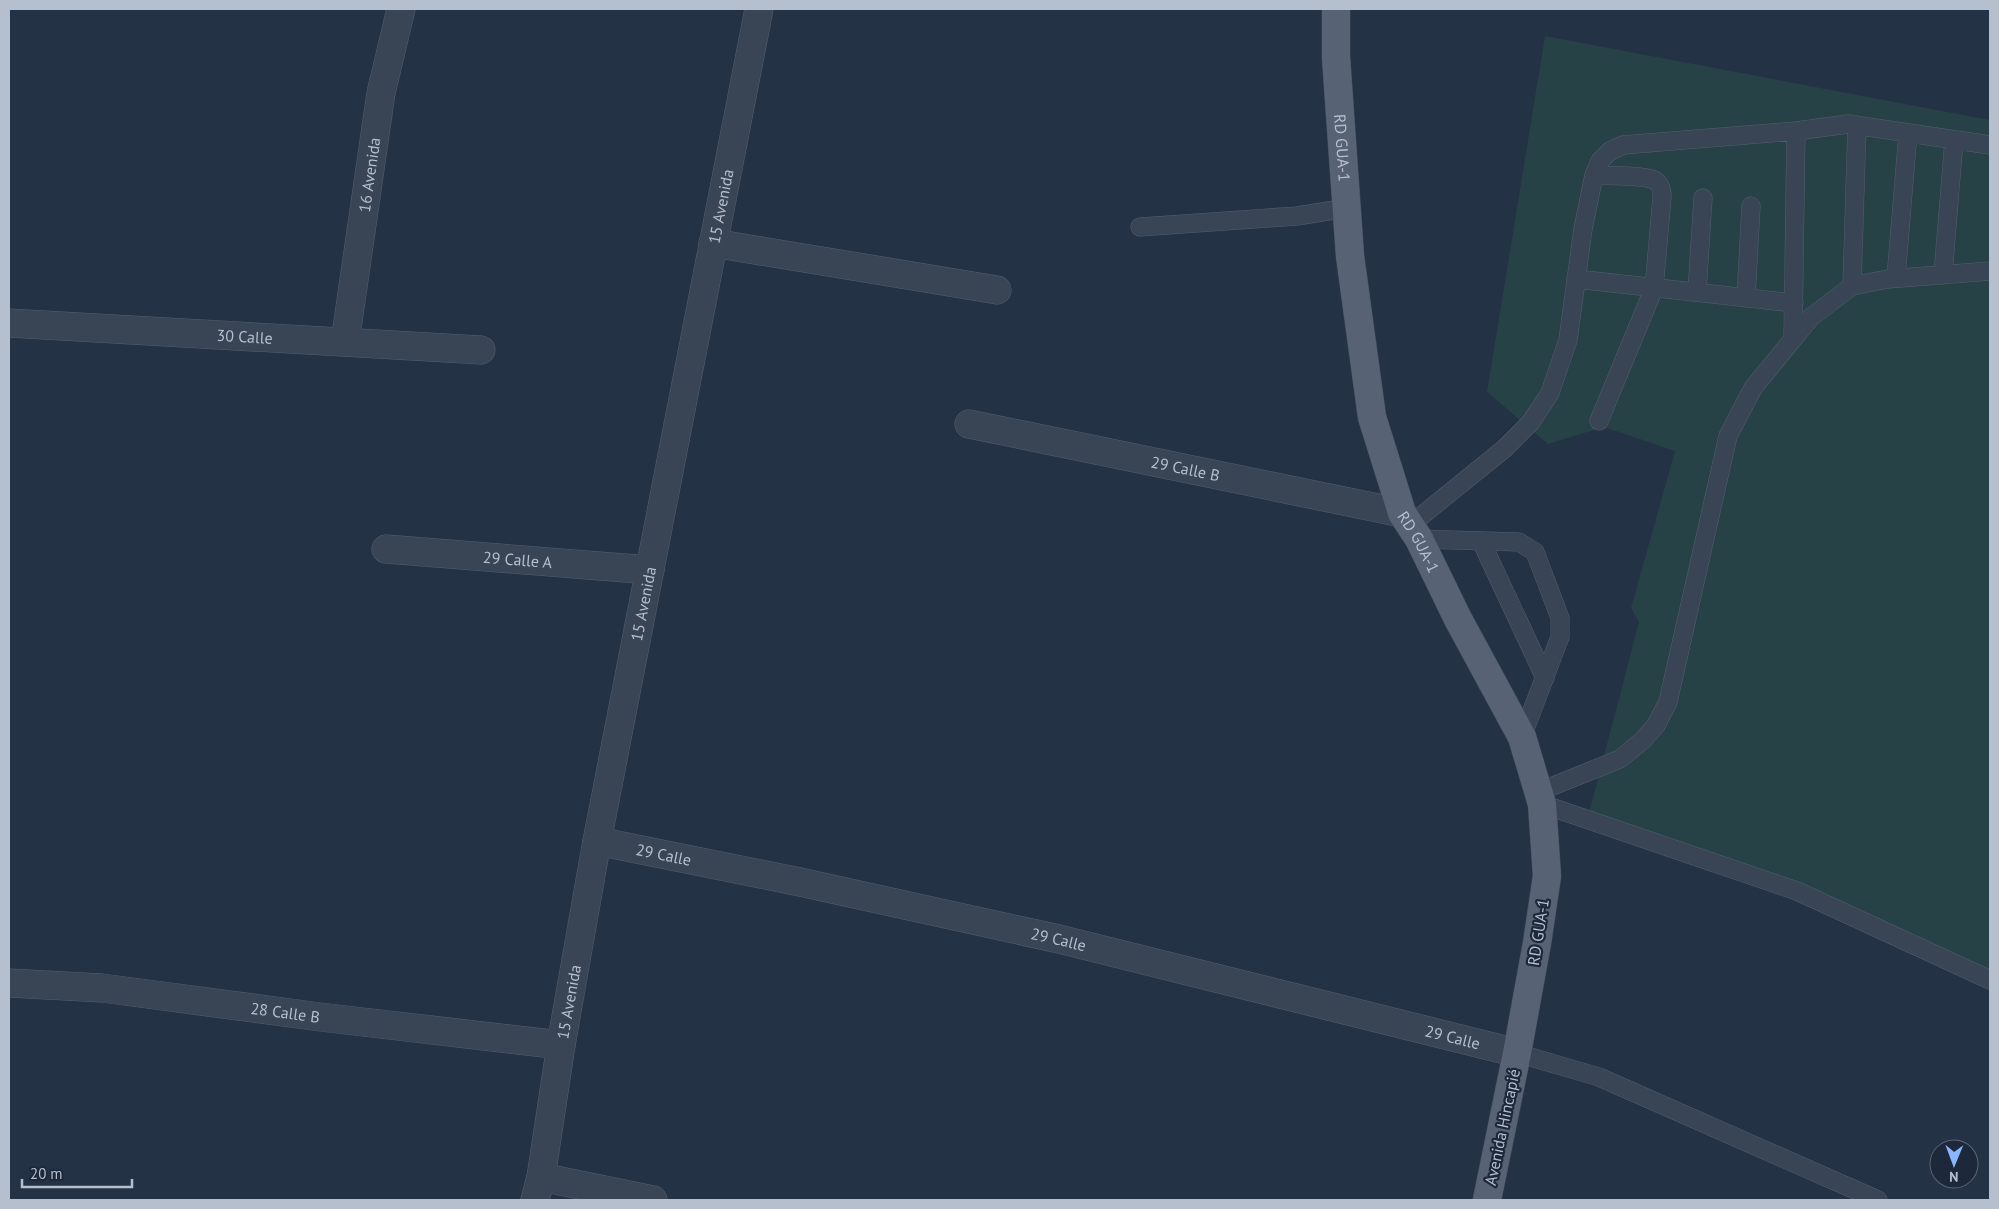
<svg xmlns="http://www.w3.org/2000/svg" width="1999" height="1209" font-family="'PT Sans',sans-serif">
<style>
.green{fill:#264246}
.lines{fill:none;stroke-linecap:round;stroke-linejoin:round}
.service-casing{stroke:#545f6f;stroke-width:19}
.minor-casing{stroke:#545f6f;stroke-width:29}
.primary-casing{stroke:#424d5e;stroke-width:29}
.service{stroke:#394454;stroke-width:18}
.minor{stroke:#394454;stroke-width:28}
.primary{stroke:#576374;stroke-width:28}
.labels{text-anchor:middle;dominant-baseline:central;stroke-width:4.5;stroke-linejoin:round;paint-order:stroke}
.street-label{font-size:16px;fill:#b6bfce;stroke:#1d293a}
</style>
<rect width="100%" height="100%" fill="#243245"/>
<path class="green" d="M1545 36 1990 120V972L1588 817 1639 622 1631 608 1675 451 1604 427 1548 444 1487 392Z"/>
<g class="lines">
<defs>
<path id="service" d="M1594 175C1608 176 1643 175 1654 180 1661 184 1662 190 1662 197L1654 288 1599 421
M1140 227 1297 216 1347 208
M1943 275 1954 140
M1896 278 1908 133
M1576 279 1794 303
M1852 286 1857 125
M1697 292 1703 198
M1746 298 1751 206
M1793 338 1796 131
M1410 525 1504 449 1531 422 1550 393 1568 340 1583 229 1594 175 1600 161 1610 151 1623 145 1796 131 1848 124 1990 145
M1419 539 1519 542 1535 552 1560 618V637L1522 737
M1481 541 1545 678
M1538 792 1620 759 1643 740 1656 725 1668 702 1728 436 1753 388 1811 317 1852 286 1888 279 1990 271
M1542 804 1797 891 1990 980
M1517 1053 1599 1077 1878 1200"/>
<g id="minor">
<path d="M713 243 997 290"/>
<path id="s1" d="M9 323 481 350"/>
<path id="s2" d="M345 342 381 93 401 9"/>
<path id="s3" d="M969 424 1402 513"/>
<path id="s4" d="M386 549 650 570"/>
<path id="s5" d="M597 841 800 882 1059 939 1517 1053"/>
<path id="s6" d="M9 983 102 988 320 1017 561 1045"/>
<path d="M541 1177 653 1200"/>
<path id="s7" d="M535 1200 541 1177 561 1045 597 841 759 9"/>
</g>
<g id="primary">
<path id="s8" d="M1336 9V57L1350 256 1372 417 1402 513 1419 539 1458 619 1522 737 1542 804 1547 876 1537 943 1517 1053 1487 1200"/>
</g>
</defs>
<use href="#service" class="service-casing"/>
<use href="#minor" class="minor-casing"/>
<use href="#primary" class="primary-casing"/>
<use href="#service" class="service"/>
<use href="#minor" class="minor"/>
<use href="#primary" class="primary"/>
</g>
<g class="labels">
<g class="street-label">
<text stroke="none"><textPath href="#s8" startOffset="139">RD GUA-1</textPath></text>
<text stroke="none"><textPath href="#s2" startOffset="169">16 Avenida</textPath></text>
<text stroke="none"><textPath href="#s7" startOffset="1011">15 Avenida</textPath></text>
<text stroke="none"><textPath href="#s1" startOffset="236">30 Calle</textPath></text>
<text stroke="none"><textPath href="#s3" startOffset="221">29 Calle B</textPath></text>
<text stroke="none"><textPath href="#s8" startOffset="544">RD GUA-1</textPath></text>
<text stroke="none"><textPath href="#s4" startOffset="132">29 Calle A</textPath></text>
<text stroke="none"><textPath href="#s7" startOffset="606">15 Avenida</textPath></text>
<text stroke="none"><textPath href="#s5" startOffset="68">29 Calle</textPath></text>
<text transform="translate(1538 932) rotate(-81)">RD GUA-1</text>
<text stroke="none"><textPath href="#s5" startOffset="472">29 Calle</textPath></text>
<text stroke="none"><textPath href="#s7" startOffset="201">15 Avenida</textPath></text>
<text stroke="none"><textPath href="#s6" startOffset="278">28 Calle B</textPath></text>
<text stroke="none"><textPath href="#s5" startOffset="878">29 Calle</textPath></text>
<text transform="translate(1502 1127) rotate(-78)">Avenida Hincapié</text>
</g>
</g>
<rect width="1999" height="1209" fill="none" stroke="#b6bfce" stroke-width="20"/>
<g transform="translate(1954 1164) rotate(181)"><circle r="24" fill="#1d293a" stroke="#5a6575"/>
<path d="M0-4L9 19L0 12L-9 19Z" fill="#8ab5ff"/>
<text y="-8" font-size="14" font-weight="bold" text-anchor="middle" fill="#b6bfce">N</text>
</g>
<path d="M22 1179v8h110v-8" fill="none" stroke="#b6bfce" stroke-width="2.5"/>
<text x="30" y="1179" font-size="15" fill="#b6bfce" stroke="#1d293a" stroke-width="4" paint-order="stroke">20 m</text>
</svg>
